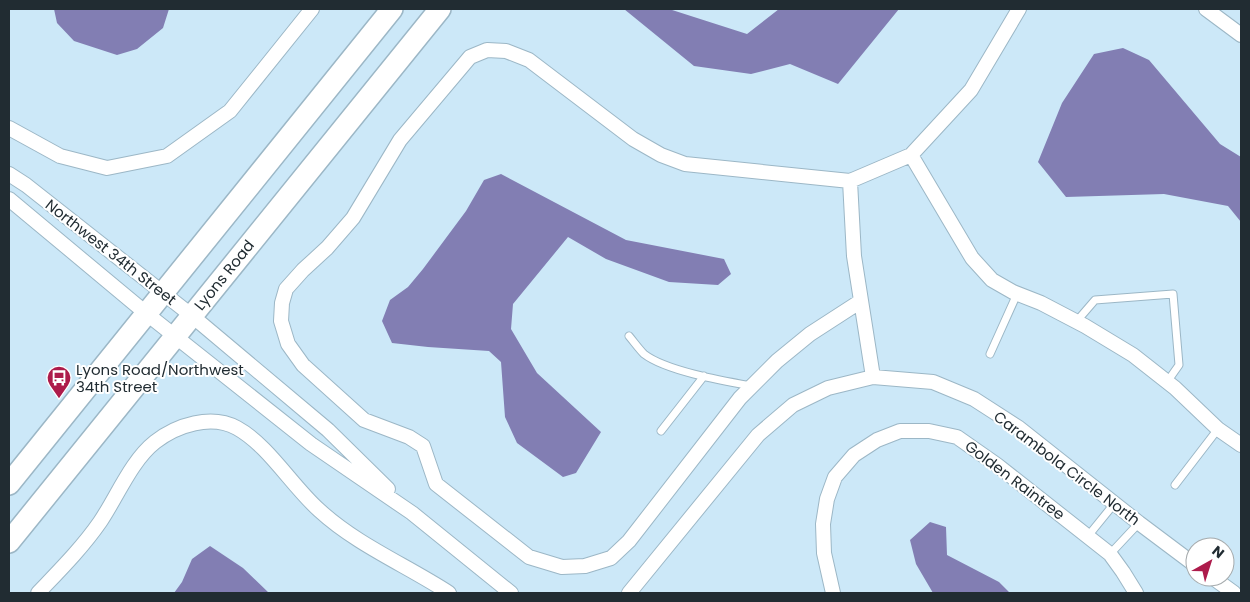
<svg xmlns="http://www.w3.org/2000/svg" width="1250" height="602" font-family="Poppins,sans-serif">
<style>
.water{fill:#827eb3}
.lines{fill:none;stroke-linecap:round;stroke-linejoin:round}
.lane-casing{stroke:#9cb7c6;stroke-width:9}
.street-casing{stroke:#9cb7c6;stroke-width:16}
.primary-casing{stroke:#9cb7c6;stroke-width:24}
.lane{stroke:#fff;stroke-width:7}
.street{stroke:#fff;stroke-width:14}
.primary{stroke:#fff;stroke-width:21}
.labels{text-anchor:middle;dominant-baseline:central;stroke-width:4;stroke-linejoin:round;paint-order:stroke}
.street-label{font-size:15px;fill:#212c32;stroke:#fff}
.poi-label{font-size:15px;fill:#212c32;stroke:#fff;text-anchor:start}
</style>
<rect width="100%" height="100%" fill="#cce8f8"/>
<path class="water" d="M54 9H169L163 28 137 49 117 55 74 41 57 23Z
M624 9H669L747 34 779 9H899L838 84 790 64 751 74 694 66Z
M1123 48 1149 60 1220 144 1241 157V222L1228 206 1164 194 1066 197 1038 162 1062 103 1094 54Z
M501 174 626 240 724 259 731 274 718 285 669 282 606 259 568 237 513 304 511 329 537 373 601 432 576 473 563 477 517 443 505 417 501 362 489 351 428 347 392 343 382 321 390 300 408 287 423 269 466 211 484 180Z
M930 522 946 527 947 555 999 582 1010 593H933L916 564 910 540Z
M210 546 243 568 269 593H174L182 582 192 559Z"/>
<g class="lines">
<defs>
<path id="lane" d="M1076 322 1095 300 1173 294 1179 365 1167 382
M629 336C634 342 639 349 644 354 666 371 724 381 752 386
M990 354 1017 294
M661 431 704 376
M1175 485 1218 429
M1088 536 1114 504
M1110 554 1139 523"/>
<path id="street" d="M1206 9 1241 35
M9 128 60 156 107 168 167 156 230 111 312 9
M911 155 972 258 992 280 1013 292 1041 303 1085 326 1133 355 1175 388 1218 429 1241 445
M9 174 26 185 191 315 328 430 388 489
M850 181 685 164 661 155 633 139 529 60 506 51 487 50 470 57 400 140 353 218 327 248 303 270 286 289 282 303 281 321 288 344 303 365 364 420 409 437 423 446 436 484 529 557 562 567 585 566 611 558 629 541 740 398 777 361 810 334 861 301
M9 199 147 314 311 444 412 513 511 593
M873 377 854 256 850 181 911 155 971 90 1019 9
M1212 577 1234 593
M38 593C59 571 82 548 100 522 117 497 131 461 155 442 177 425 211 414 237 428 268 445 292 486 319 510 357 545 406 565 449 593
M629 593 758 435 793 405 828 388 873 377 933 382 974 399 1019 428 1139 523 1195 565
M833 593 824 553 823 524 827 499 835 477 854 455 877 440 900 431H929L957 437 997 465 1110 554 1123 572 1136 593"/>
<path id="primary" d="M9 484 392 9
M9 542 440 9"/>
</defs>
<use href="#lane" class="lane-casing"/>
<use href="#street" class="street-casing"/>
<use href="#primary" class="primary-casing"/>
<use href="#lane" class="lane"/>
<use href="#street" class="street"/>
<use href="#primary" class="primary"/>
</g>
<defs>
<symbol id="bus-pin" viewBox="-11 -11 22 30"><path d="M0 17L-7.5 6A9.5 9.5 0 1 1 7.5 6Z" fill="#ad1b4b" stroke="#fff"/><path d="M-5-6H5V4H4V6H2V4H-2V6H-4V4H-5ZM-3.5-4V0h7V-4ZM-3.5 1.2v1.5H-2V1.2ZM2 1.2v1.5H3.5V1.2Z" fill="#fff"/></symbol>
</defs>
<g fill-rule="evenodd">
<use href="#bus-pin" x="45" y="364" width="28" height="38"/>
</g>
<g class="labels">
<g class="street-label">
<text transform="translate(111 252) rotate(38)">Northwest 34th Street</text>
<text transform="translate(224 275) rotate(-51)">Lyons Road</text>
<text transform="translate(1067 468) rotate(37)">Carambola Circle North</text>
<text transform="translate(1015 480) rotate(37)">Golden Raintree</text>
</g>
<g class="poi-label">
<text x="76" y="369">Lyons Road/Northwest<tspan x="76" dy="17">34th Street</tspan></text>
</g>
</g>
<rect width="1250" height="602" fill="none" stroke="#212c32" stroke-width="20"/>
<g transform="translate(1210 562) rotate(39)"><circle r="24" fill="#ffffff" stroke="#a6abad"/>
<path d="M0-4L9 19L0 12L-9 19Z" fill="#ad1b4b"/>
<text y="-8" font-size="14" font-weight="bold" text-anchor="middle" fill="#212c32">N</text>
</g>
</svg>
